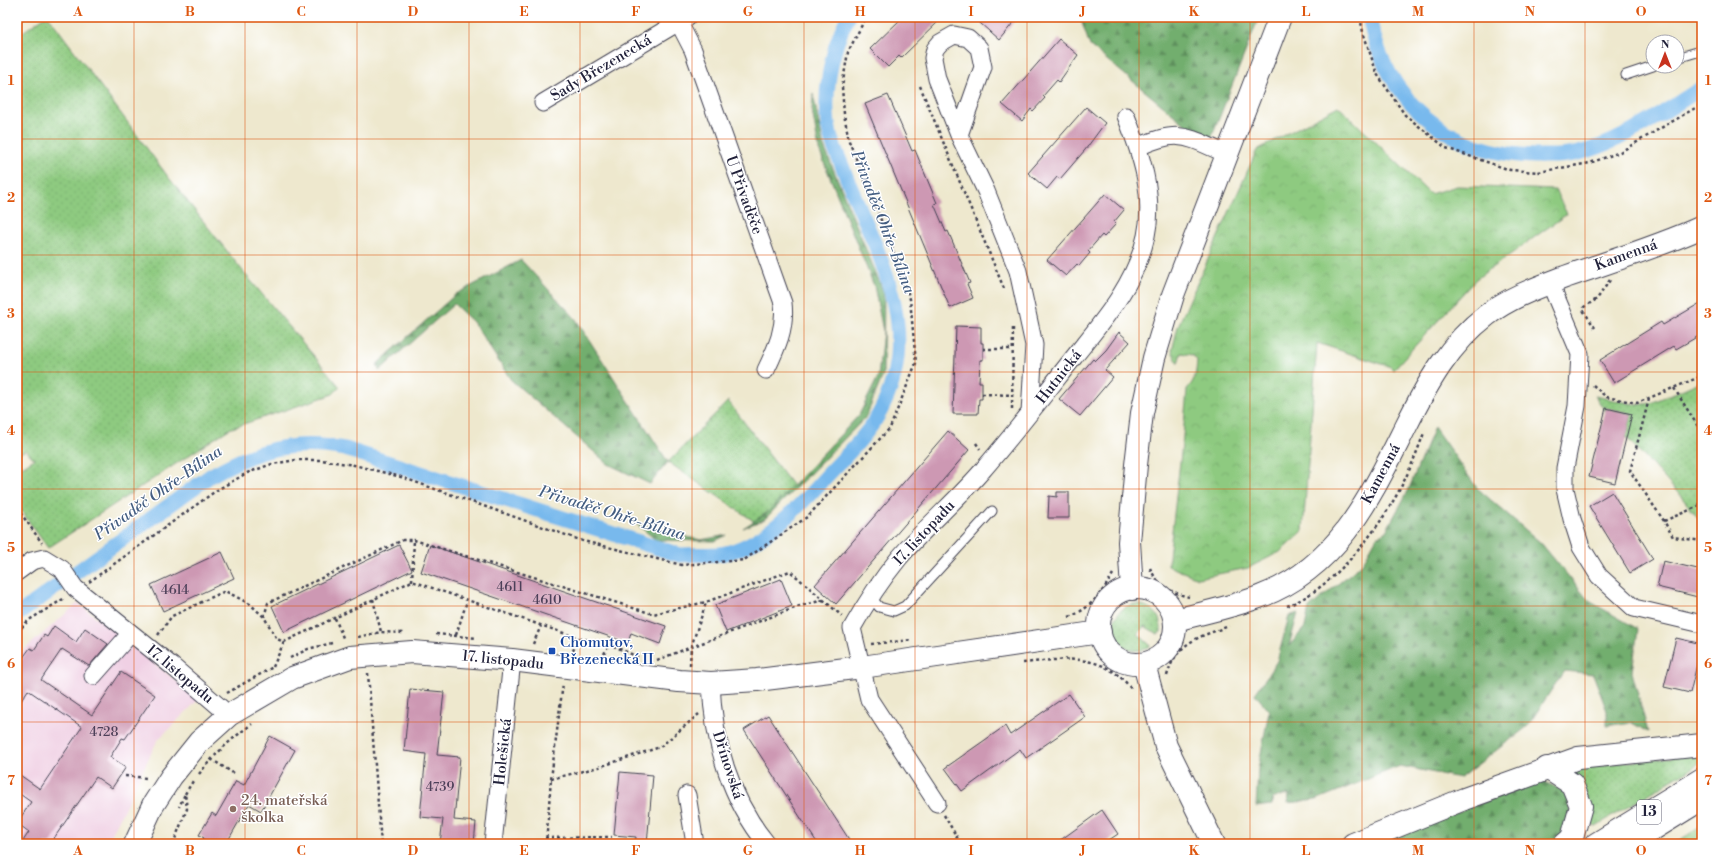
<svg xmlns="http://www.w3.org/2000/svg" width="1719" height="861" font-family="'Libre Bodoni',serif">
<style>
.built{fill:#f0d0e4}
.grass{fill:url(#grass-dots);stroke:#58765e}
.forest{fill:url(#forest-firs);stroke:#4a6854}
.park{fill:url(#park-crowns);stroke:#58765e}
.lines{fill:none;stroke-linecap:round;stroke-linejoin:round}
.canal{stroke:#78b9ed;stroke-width:15}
.building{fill:#cd98b3}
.service-casing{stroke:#414051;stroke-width:11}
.minor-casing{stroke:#414051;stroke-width:19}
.tertiary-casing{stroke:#414051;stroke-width:24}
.trunk-casing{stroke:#414051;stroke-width:24}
.path{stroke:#414051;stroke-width:2.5;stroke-dasharray:3 3;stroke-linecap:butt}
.service{stroke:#fff;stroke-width:9}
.minor{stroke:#fff;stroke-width:17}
.tertiary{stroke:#fff;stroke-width:22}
.trunk{stroke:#fff;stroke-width:22}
.grid{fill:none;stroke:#de560e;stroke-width:1;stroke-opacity:0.55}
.transit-dot{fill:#1a4fb4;stroke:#fff;stroke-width:1.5}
.education-dot{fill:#8d6e63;stroke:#fff;stroke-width:1.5}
.labels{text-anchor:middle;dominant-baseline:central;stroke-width:3;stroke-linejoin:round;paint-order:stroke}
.number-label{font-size:13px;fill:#4d4059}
.shield{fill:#fff;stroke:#646476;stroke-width:1}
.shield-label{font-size:14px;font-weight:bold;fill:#22223b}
.street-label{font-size:15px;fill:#22223b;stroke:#fff}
.transit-label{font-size:15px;fill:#164399;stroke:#fff;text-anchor:start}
.education-label{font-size:15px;fill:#785e54;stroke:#fff;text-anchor:start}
.water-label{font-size:16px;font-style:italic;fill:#445e82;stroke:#fff}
.neatline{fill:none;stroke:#de560e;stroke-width:1.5}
.grid-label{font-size:13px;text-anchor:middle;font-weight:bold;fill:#de560e}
</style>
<defs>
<pattern id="grass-dots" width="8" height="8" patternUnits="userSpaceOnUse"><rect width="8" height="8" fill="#8eca80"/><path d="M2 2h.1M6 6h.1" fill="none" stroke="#7aad70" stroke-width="1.8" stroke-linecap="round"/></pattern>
<pattern id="forest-firs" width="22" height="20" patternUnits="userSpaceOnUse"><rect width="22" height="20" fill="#72ae6e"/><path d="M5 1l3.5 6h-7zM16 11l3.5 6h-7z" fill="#5d8d5c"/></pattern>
<pattern id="park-crowns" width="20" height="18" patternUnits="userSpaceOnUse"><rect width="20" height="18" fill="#8eca80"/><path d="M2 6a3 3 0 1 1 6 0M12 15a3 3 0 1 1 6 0" fill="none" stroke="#7aad70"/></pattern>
</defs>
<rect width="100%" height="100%" fill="#fff"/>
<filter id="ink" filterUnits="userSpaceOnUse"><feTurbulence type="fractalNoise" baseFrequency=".025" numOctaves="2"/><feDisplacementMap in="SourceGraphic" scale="8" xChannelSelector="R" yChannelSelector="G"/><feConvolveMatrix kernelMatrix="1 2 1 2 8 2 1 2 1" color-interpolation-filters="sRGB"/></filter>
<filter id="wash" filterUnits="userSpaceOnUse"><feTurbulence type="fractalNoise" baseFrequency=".012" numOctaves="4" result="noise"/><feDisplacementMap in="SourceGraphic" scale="16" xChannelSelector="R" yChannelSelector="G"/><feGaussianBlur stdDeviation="0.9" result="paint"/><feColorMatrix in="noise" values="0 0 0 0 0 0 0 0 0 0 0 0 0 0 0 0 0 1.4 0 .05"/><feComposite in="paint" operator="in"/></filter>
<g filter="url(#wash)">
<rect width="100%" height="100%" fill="#eee8ce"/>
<path class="built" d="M78 603 199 699 157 741 107 844H17V656Z"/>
<path class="grass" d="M44 17H49L169 178 246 275 340 387 333 394 229 429 48 548 17 505V460L22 467 34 459 26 450 17 455V36Z
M1702 381V523L1679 494 1626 437 1632 414 1606 408 1605 411 1595 396 1638 405 1651 403Z
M728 401 793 486 768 512 755 522 668 462Z
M1133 604C1150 604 1162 614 1161 632L1158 634 1144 626 1138 634 1150 645 1149 648C1114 661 1098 615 1133 604Z
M1702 754V762L1596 826 1592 825 1590 804 1573 774 1574 770 1608 764Z
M1702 826V844H1673Z"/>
<path class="forest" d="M1080 17H1259L1209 144 1090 46Z
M813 93 823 144 884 293 883 375 866 417 765 519 743 528 768 512 859 415 878 377 883 331 874 286 819 150 812 110Z
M521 260 575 318 668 462 650 484 608 464 511 380 473 322 454 304 379 371 377 364 456 294Z
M1434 427 1477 488 1541 543 1589 601 1638 629 1632 672 1648 732 1630 722 1607 726V711L1593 674 1564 671 1527 727 1460 778 1400 766 1316 800 1288 803 1289 794 1273 798 1272 805 1256 807 1258 769 1269 711 1255 694 1277 661 1289 616 1298 613 1289 646 1305 627 1309 608 1362 564 1377 537 1386 531 1408 491Z
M633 521 660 531 701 540 727 535 715 541 656 540Z
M1539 781C1563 787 1570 795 1572 819L1555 844H1373Z"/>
<path class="park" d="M1338 106 1430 194 1457 186 1555 190 1567 214 1476 279 1393 370 1391 367 1317 343 1303 531 1280 552 1248 568 1198 578 1168 566 1183 436 1187 389C1196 380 1196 372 1197 360L1192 355 1181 353 1178 363 1172 351 1178 326 1257 150Z"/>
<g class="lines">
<path class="canal" d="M1369 17C1386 101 1448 154 1535 156 1547 156 1561 157 1574 154 1620 145 1662 112 1702 88
M17 615 210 476C254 450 294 439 345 449L680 555C693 554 707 555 720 554 760 548 798 508 823 480 844 457 871 433 884 404 921 325 876 250 846 176 842 164 835 151 831 138 821 101 830 51 848 17"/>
</g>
<g id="blocks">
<path class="building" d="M903 17H943L901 58 899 56 888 67 870 49Z
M985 17H1018L999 40 980 23Z
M1059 39 1078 55 1059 82 1057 80 1043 96 1045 98 1033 111 1031 109 1022 121 1002 104Z
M888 95 912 151 915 150 937 203 934 204 946 232 948 231 970 283 967 284 973 298 950 308 865 104Z
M1086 107 1105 123 1085 150 1060 179 1057 177 1047 189 1028 173Z
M1105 194 1124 210 1114 222 1116 224 1104 237 1102 235 1088 251 1090 253 1079 266 1077 264 1066 276 1047 260Z
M1702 302V334L1676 349 1674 346 1614 383 1600 360 1661 322 1663 325Z
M956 326 981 327V343H983V360H980L979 382H982V399H979L978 414H953Z
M1119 332 1130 342 1105 370 1113 377 1080 416 1059 399 1093 359 1095 361 1106 350Z
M1606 408 1632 414 1615 483 1589 477Z
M948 431 969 450 836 604 815 585Z
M1057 492H1069V518H1048L1049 496 1057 497Z
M1612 492 1653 559 1630 573 1589 506Z
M399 545 412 570 284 632 272 606Z
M430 545 666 626 660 644 631 633 628 643 421 572Z
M222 552 234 578 163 611 151 585Z
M1663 561 1702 570V598L1657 587Z
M781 579 792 606 726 632 715 605Z
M54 626 76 642 85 628 108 644 89 666 62 649 41 680 92 715 121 672 155 695 125 739 122 738 110 757 126 767 112 788 96 777 50 844H21L29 832 17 823 31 802 17 792V773L40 789 82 727 28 690 17 707V666L30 648 34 650 44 635 47 637Z
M1676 638 1702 644 1690 693 1664 687Z
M410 689 444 692 437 755 460 757 454 820 476 822 474 844H440L443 819 420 817 426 754 404 751Z
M1069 694 1085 717 1026 758 1020 749 962 791 945 768 1005 726 1010 735Z
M768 715 828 807 852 844H818L804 823 744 730Z
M270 736 295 750 261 811 249 804 226 844H200L204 838 199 835 212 813 216 816 236 781 244 785Z
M620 772 653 775 647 844H635L636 837 614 835Z
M1102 810 1118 834 1103 844H1055Z"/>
</g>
</g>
<g filter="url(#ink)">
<use href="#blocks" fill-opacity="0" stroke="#414051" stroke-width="1"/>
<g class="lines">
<defs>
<path id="service" d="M1677 58 1697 52 1702 48
M1626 75 1653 66
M870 596 879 607 894 611 905 606 992 511"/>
<path id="minor" d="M676 17 693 50 783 303C786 328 777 347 766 370
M543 103 687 17
M959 135 983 67 979 48 968 38 954 35 940 43 935 49 933 58 937 79 959 135 986 191 1018 271 1034 345 1030 413
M1138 147C1181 128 1186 137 1227 154
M1550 283 1580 354 1577 406 1565 468V489L1572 519 1581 547 1599 576 1634 608 1702 624
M17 572 32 561 44 558 62 569 75 588 172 666 229 715
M93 676 131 633
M711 683C713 741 730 799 767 844
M687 795 695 844
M937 803 869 699 852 628C866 603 881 580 899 558 925 527 956 501 982 471 1014 434 1044 395 1074 357 1103 321 1136 283 1146 236 1155 195 1141 154 1126 116
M493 844 512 660"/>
<path id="tertiary" d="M1099 626a38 38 0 1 1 76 0a38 38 0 1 1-76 0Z
M1132 589 1129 542 1136 465 1142 413 1154 358 1173 295 1280 17
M1175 620C1203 613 1231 607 1259 597 1338 568 1371 496 1406 426 1427 384 1449 344 1487 315 1510 297 1539 287 1565 277 1611 261 1658 247 1702 227
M1144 664 1166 746 1214 844
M135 844 153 805 171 777 199 742 229 715 292 678 350 657 412 652 512 660 679 681 711 683 757 680 862 667 1100 632"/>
<path id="trunk" d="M1547 768 1572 784 1581 806 1572 838 1565 844
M1353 844 1464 799 1578 758 1702 745
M1596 844 1702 779
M1629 844 1702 799"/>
</defs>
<use href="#service" class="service-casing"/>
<use href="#minor" class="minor-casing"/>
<use href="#tertiary" class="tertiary-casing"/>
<use href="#trunk" class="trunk-casing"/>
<path class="path" d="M1360 17 1363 32 1377 74 1405 115 1446 148 1510 170 1538 172 1590 163 1620 152 1702 104
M17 24 26 17
M920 86 1005 291
M1595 328 1583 310 1584 307 1597 299 1610 280
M983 349H1013
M1593 385 1606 397 1637 403 1702 376
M1674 388 1702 433
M982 394 1013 395
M1649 399 1630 471 1664 521 1673 537 1702 541
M1012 409 1013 327
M976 443 980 449
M1699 506 1702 494
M17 508 42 543
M1664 521 1699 506 1702 507
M1150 568C1157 585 1172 593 1189 597
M412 581 414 540
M89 582 217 490 247 473 272 464 296 460H321L354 465 401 477 583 541 682 565 744 560 807 517 890 428 916 363 910 299 891 245 849 141 844 114 842 87 848 52 866 17
M373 599 381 632
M1287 606C1335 588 1382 526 1404 481 1412 465 1418 449 1424 433
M1069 617C1090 609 1102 593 1113 574
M335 618 344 640
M17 632 29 620 65 598
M436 634 477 638
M158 635 172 616 225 591 250 604 264 617
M456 635 467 601
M358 637 381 632 405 633
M533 644 541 626
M871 644 912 640
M573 651 578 638
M604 654 609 644
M638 657 609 644 578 638 412 581 284 642 277 639 264 617 268 603 403 540H414L653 614 706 602 790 571 842 616
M290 658 308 649 332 643
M657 660 800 606 823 600
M1023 663C1065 659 1103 651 1132 690
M690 665 691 647 706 603
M273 667 284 642
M368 673 381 844
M1167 676C1176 642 1199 637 1229 626
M227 693 273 667
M211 759 233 773
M199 774C214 755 232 738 252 724
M125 776 147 778
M551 779 599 767 660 747 699 714
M185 794 193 781
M944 815 961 844
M545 838 612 837
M173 844 187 809 185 794 179 807
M546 844 551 779 563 683"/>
<use href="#service" class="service"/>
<use href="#minor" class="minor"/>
<use href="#tertiary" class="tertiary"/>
<use href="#trunk" class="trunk"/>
</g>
</g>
<path class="grid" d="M134 17V844M245 17V844M357 17V844M469 17V844M580 17V844M692 17V844M804 17V844M915 17V844M1027 17V844M1139 17V844M1250 17V844M1362 17V844M1474 17V844M1585 17V844M17 139H1702M17 255H1702M17 372H1702M17 489H1702M17 606H1702M17 722H1702"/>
<rect class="transit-dot" x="548" y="647" width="8" height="8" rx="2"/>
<circle class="education-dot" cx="233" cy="809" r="4"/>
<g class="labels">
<g class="number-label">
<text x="510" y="587">4611</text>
<text x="175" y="590">4614</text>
<text x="547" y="600">4610</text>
<text x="104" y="732">4728</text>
<text x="440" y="787">4739</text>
</g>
<rect class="shield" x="1637" y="800" width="24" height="24" rx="3"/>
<g class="shield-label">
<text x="1649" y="812">13</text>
</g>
<g class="street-label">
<text transform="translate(601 68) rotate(-31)">Sady Březenecká</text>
<text transform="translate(744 195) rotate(70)">U Přivaděče</text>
<text transform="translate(1626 255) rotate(-20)">Kamenná</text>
<text transform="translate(1059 377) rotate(-52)">Hutnická</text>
<text transform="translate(1381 474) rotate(-62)">Kamenná</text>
<text transform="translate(924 533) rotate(-47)">17. listopadu</text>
<text transform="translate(503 660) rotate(6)">17. listopadu</text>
<text transform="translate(180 674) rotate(40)">17. listopadu</text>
<text transform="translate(503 752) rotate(-84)">Holešická</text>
<text transform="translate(728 765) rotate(72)">Dřínovská</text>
</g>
<g class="transit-label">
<text x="560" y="642">Chomutov,<tspan x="560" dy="17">Březenecká II</tspan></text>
</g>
<g class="education-label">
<text x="241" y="800">24. mateřská<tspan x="241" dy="17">školka</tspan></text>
</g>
<g class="water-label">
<text transform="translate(883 222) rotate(69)">Přivaděč Ohře-Bílina</text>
<text transform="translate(158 493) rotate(-35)">Přivaděč Ohře-Bílina</text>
<text transform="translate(612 513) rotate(17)">Přivaděč Ohře-Bílina</text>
</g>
</g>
<rect width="1719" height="861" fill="none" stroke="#fff" stroke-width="44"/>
<g transform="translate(1665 54)"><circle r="19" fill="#ffffff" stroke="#a7a7b1"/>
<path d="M0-3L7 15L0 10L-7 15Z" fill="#c8321e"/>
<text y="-6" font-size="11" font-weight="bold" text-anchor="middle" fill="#22223b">N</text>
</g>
<rect x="22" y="22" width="1675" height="817" class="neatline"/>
<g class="grid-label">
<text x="78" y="16">A</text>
<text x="190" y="16">B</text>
<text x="301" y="16">C</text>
<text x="413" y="16">D</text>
<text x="524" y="16">E</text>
<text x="636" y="16">F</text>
<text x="748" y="16">G</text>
<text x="860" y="16">H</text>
<text x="971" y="16">I</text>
<text x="1083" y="16">J</text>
<text x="1194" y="16">K</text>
<text x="1306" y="16">L</text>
<text x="1418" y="16">M</text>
<text x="1530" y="16">N</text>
<text x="1641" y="16">O</text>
<text x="11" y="85">1</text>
<text x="1708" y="85">1</text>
<text x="11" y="202">2</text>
<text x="1708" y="202">2</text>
<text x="11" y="318">3</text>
<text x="1708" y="318">3</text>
<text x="11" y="435">4</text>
<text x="1708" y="435">4</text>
<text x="11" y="552">5</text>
<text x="1708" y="552">5</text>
<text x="11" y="668">6</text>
<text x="1708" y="668">6</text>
<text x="11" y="785">7</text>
<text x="1708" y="785">7</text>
<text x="78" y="855">A</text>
<text x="190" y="855">B</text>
<text x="301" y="855">C</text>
<text x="413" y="855">D</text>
<text x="524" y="855">E</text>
<text x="636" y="855">F</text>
<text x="748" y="855">G</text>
<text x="860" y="855">H</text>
<text x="971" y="855">I</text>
<text x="1083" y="855">J</text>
<text x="1194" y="855">K</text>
<text x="1306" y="855">L</text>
<text x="1418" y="855">M</text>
<text x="1530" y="855">N</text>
<text x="1641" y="855">O</text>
</g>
</svg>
